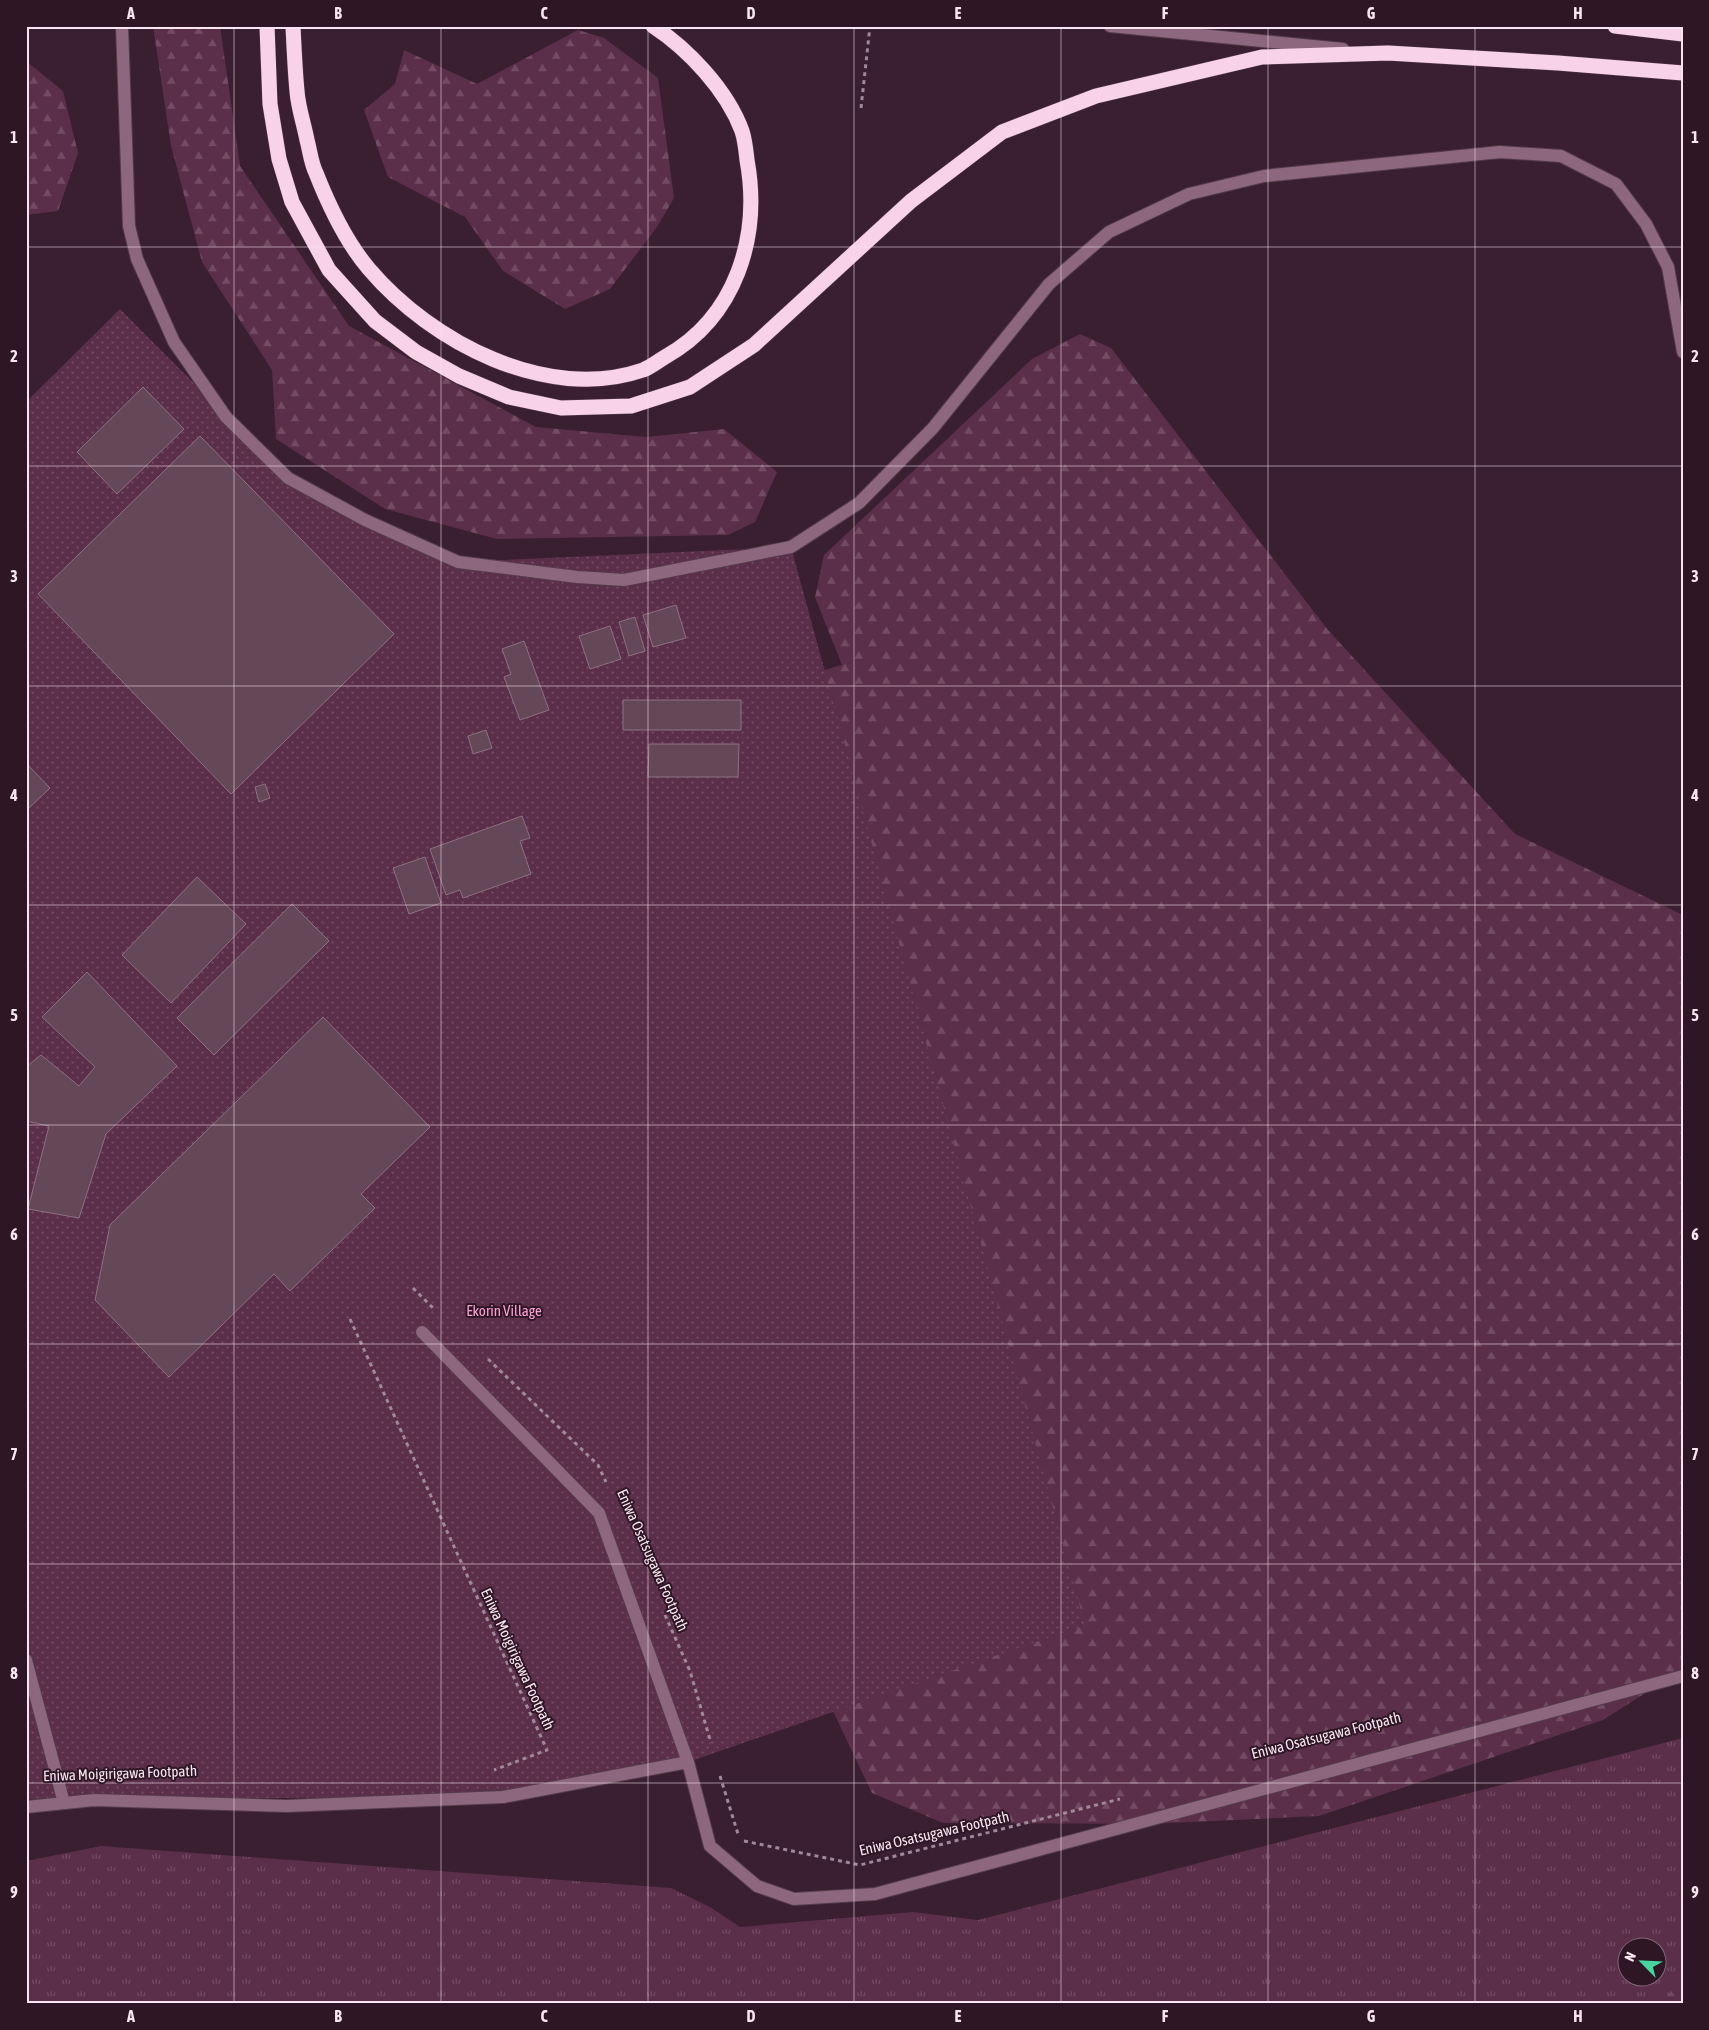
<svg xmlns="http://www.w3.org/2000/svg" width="1709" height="2030" font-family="'Asap Condensed',sans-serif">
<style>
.grass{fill:url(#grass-tufts);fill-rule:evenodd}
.forest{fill:url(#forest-firs)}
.park{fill:url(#park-dots)}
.building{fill:#654858;stroke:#8f7082}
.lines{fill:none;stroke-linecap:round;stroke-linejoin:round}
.minor-casing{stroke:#543b4a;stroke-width:14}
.highway-casing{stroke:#543b4a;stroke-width:16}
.path{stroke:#9f8a96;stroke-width:3;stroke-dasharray:4 4;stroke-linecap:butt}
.minor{stroke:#8d677d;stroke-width:12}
.highway{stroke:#f8d2e7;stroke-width:15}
.grid{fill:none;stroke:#f8e6f0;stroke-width:1;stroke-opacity:0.55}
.labels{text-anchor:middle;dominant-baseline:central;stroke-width:4;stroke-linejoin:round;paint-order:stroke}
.park-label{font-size:15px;fill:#faa1d6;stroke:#2e1625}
.street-label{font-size:15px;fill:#f8e6f0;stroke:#2e1625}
.neatline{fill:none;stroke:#f8e6f0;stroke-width:2}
.grid-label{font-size:16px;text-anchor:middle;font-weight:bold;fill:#f8e6f0}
</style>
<defs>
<pattern id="grass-tufts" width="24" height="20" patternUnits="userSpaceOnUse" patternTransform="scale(1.25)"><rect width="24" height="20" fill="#5b2e4a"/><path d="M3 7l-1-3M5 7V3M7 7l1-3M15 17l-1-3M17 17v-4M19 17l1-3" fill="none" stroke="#734c64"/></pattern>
<pattern id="forest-firs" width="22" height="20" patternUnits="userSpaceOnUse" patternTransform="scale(1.25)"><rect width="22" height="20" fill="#5b2e4a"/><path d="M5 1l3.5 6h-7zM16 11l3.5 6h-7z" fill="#734c64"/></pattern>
<pattern id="park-dots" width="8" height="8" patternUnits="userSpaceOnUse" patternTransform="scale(1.25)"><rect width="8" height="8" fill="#5b2e4a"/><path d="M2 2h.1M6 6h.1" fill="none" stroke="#734c64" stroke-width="1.8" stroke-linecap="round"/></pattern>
</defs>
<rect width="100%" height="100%" fill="#391f2f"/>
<path class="grass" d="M1683 1738V2004H26V1861L101 1846 671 1888 710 1907 740 1927 913 1912 978 1920ZM1626 1948H1656V1978H1626Z"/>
<path class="forest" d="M153 26H220L240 166 349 326 536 427 646 437 724 429 777 472 755 522 728 535 497 539 385 509 276 439 272 370 202 262 171 146Z
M578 30 604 38 658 78 674 198 657 227 610 289 565 309 503 271 465 217 388 177 364 110 395 84 404 50 477 84Z
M26 61 63 91 78 153 58 211 26 215Z
M1080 334 1111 348 1328 630 1515 834 1683 915V1669L1603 1720 1319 1816 1149 1824 943 1823 872 1793 811 1665 756 690 842 665 815 597 824 555 1032 359Z
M1683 1984V2004H1666L1668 1994Z"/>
<path class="park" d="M120 309 288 478 458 562 791 547 1085 1625 688 1762 503 1797 26 1799V402Z"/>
<path class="building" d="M143 387 184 429 117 494 77 452Z
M200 436 394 634 231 794 38 594Z
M676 605 686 638 653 647 643 615Z
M635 617 645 651 629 656 619 622Z
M610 626 621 659 590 669 579 636Z
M524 641 549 710 520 720 504 677 511 674 502 649Z
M623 700H741V730H623Z
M486 730 492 748 473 754 468 736Z
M649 744H739L738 777H648Z
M26 763 50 788 26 811Z
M265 784 270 798 259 802 255 787Z
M522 816 530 838 520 841 531 874 463 898 460 890 446 895 430 849Z
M425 857 441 903 409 914 393 868Z
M197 877 246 924 171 1003 122 955Z
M292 904 329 941 214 1055 177 1018Z
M87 972 177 1066 106 1134 79 1218 28 1209 49 1126 26 1121V1067L41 1055 79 1086 95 1067 42 1017Z
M323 1017 430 1127 361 1194 375 1208 290 1291 274 1274 169 1377 95 1300 110 1225Z"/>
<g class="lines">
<defs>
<path id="minor" d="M122 26 129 226 137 259 174 342 226 417 288 478 365 520 458 562 577 577 624 580 791 547 859 503 933 428 1049 284 1109 232 1189 194 1264 176 1500 152 1561 156 1616 184 1646 224 1668 267 1683 352
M1110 26 1343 49
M422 1332 599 1513 688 1762
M26 1660 64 1803
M26 1807 94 1800 286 1806 503 1797 688 1762 710 1846 757 1886 794 1899 875 1894 1683 1676"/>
<path id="highway" d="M267 26 270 104 279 159 292 202 329 270 375 321 416 352 459 376 509 397 561 408 631 406 690 387 754 345 911 201 1002 132 1096 96 1262 57 1388 53 1558 63 1683 73
M293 26C294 48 295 70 297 91 298 107 304 124 307 140 310 151 311 163 316 173 329 206 346 242 369 269 431 342 547 403 643 370 651 367 658 361 665 357 736 317 761 237 747 160 746 151 745 140 742 131 727 90 688 49 653 26
M1615 26 1683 34"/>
</defs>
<use href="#minor" class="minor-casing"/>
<use href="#highway" class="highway-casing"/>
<path class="path" d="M861 108 870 26
M413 1288 434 1309
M350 1319 547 1750 494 1770
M488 1359 598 1465 606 1482
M665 1615 690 1671 711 1743
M720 1776 738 1834
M744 1841 860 1865 1120 1799"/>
<use href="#minor" class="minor"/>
<use href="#highway" class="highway"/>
</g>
<path class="grid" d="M234 26V2004M441 26V2004M648 26V2004M854 26V2004M1061 26V2004M1268 26V2004M1475 26V2004M26 247H1683M26 466H1683M26 686H1683M26 905H1683M26 1125H1683M26 1344H1683M26 1564H1683M26 1783H1683"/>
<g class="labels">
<g class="park-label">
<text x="504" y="1310">Ekorin Village</text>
</g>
<g class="street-label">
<text transform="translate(653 1560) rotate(66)">Eniwa Osatsugawa Footpath</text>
<text transform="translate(518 1659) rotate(65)">Eniwa Moigirigawa Footpath</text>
<text transform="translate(1326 1735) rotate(-14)">Eniwa Osatsugawa Footpath</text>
<text transform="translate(120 1773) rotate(-2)">Eniwa Moigirigawa Footpath</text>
<text transform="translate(934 1833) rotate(-13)">Eniwa Osatsugawa Footpath</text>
</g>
</g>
<rect width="1709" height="2030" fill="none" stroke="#2e1625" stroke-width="55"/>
<g transform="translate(1642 1962) rotate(294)"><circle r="24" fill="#2e1625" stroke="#7f6976"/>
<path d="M0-4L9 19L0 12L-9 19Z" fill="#47d49e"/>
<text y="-8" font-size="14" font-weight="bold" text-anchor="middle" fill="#f8e6f0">N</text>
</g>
<rect x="28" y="28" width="1654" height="1974" class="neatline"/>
<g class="grid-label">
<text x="131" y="19">A</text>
<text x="338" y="19">B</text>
<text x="544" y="19">C</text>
<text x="751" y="19">D</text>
<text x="958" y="19">E</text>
<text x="1165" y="19">F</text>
<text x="1371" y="19">G</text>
<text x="1578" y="19">H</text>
<text x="14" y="143">1</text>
<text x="1695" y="143">1</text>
<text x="14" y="362">2</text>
<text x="1695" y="362">2</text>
<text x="14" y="582">3</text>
<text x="1695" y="582">3</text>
<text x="14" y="801">4</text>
<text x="1695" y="801">4</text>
<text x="14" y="1021">5</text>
<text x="1695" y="1021">5</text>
<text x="14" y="1240">6</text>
<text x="1695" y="1240">6</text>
<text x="14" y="1460">7</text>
<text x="1695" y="1460">7</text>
<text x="14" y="1679">8</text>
<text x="1695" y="1679">8</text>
<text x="14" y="1898">9</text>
<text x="1695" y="1898">9</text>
<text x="131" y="2022">A</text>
<text x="338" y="2022">B</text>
<text x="544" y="2022">C</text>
<text x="751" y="2022">D</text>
<text x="958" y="2022">E</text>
<text x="1165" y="2022">F</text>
<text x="1371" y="2022">G</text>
<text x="1578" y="2022">H</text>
</g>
</svg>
